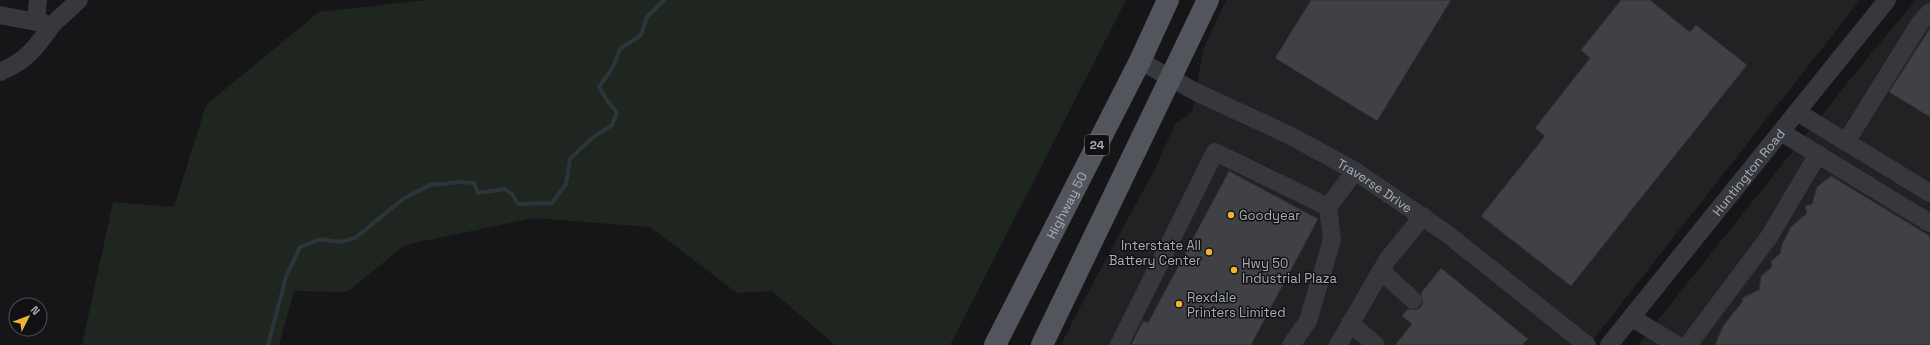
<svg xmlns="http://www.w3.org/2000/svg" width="1930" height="345" font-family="'Space Grotesk',sans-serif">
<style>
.built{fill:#222225}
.green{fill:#1e261f}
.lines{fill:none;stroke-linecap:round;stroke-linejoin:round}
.stream{stroke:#2c353c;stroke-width:4}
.building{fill:#404145;stroke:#303034}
.minor{stroke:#37383d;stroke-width:18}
.major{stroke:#53555c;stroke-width:22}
.poi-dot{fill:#f2b134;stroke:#111113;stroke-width:1.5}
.labels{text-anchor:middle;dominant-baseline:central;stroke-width:3;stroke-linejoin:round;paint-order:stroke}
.shield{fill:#111113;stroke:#7b7e86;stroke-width:1}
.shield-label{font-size:12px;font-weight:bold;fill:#a8adb8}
.street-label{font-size:13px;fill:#a8adb8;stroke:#111113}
.poi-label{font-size:13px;fill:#a8adb8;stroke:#111113;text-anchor:start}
</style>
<rect width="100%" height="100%" fill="#161618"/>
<path class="built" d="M1226 0H1860L1589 345H1061L1079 309 1155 169 1175 124 1192 112 1204 47Z
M1916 0H1930V345H1638L1869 56Z"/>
<path class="green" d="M427 0H1126L950 345H835L772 291 737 293 650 227 534 218 405 245 347 292 294 291 279 345H82L113 202 174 207 206 105 319 12Z"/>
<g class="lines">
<path class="stream" d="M268 345 286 277 300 247 320 239 340 242 355 238 403 199 430 185 461 182 474 183 478 193 505 189 512 194 518 204 552 203 566 184 570 159 592 138 612 125 617 112 608 102 599 87 613 67 620 49 641 35 647 17 664 0"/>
</g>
<path class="building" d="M1311 0H1451L1377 121 1275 58Z
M1621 0H1650L1690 32 1696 25 1747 65 1571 286 1481 216 1545 136 1535 128 1590 58 1581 50Z
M1930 28V117L1889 92Z
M1229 171 1318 219 1251 345H1131L1143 321 1148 323Z
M1831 176 1930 236V345H1715L1723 326 1743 301 1742 298 1759 290 1761 276 1772 267 1771 261 1780 254 1782 245 1790 228 1807 213 1805 206 1812 204 1817 187Z
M1441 268 1528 339 1522 345H1395L1412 324 1402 316 1408 309 1416 310 1421 307 1423 302 1421 293Z"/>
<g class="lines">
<g class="minor">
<path d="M0 15 52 25 79 0"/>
<path d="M36 22 38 0"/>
<path id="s1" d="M1140 61 1196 92 1291 136 1355 171 1446 233 1587 345"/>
<path d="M0 72C26 61 36 48 52 25"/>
<path d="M1797 112 1930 193"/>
<path d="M1781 132 1930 223"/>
<path d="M1846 142 1920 23 1930 12"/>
<path d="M1381 271 1413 300"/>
<path d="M1632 318 1677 345"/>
<path d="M1350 323 1376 345"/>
<path d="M1119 345 1215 152 1328 207 1355 171"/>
<path d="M1291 345 1308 321 1332 240 1328 207"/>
<path d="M1338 345 1388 259 1423 216"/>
<path id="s2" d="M1609 345 1887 0"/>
<path d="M1688 345 1769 237 1818 154"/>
</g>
<g class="major">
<path id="s3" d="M995 345 1140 61 1168 0"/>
<path d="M1042 345 1208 0"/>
</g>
</g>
<g class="poi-dot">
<circle cx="1231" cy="215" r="4"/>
<circle cx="1209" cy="252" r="4"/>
<circle cx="1234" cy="270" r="4"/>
<circle cx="1179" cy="304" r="4"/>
</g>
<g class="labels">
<rect class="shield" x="1085" y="135" width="24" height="20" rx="3"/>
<g class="shield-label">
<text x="1097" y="145">24</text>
</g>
<g class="street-label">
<text stroke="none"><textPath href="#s2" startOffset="222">Huntington Road</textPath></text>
<text stroke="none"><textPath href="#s1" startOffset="266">Traverse Drive</textPath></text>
<text stroke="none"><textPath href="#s3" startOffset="157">Highway 50</textPath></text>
</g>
<g class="poi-label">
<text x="1239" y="215">Goodyear</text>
<text x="1201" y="245" text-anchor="end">Interstate All<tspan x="1201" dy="15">Battery Center</tspan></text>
<text x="1242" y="263">Hwy 50<tspan x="1242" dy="15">Industrial Plaza</tspan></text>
<text x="1187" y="297">Rexdale<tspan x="1187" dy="15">Printers Limited</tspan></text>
</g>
</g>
<g transform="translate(28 317) rotate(48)"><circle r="19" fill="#111113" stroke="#4d4f55"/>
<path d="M0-3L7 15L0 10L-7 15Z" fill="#f2b134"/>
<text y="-6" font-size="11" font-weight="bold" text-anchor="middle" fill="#a8adb8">N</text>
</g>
</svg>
